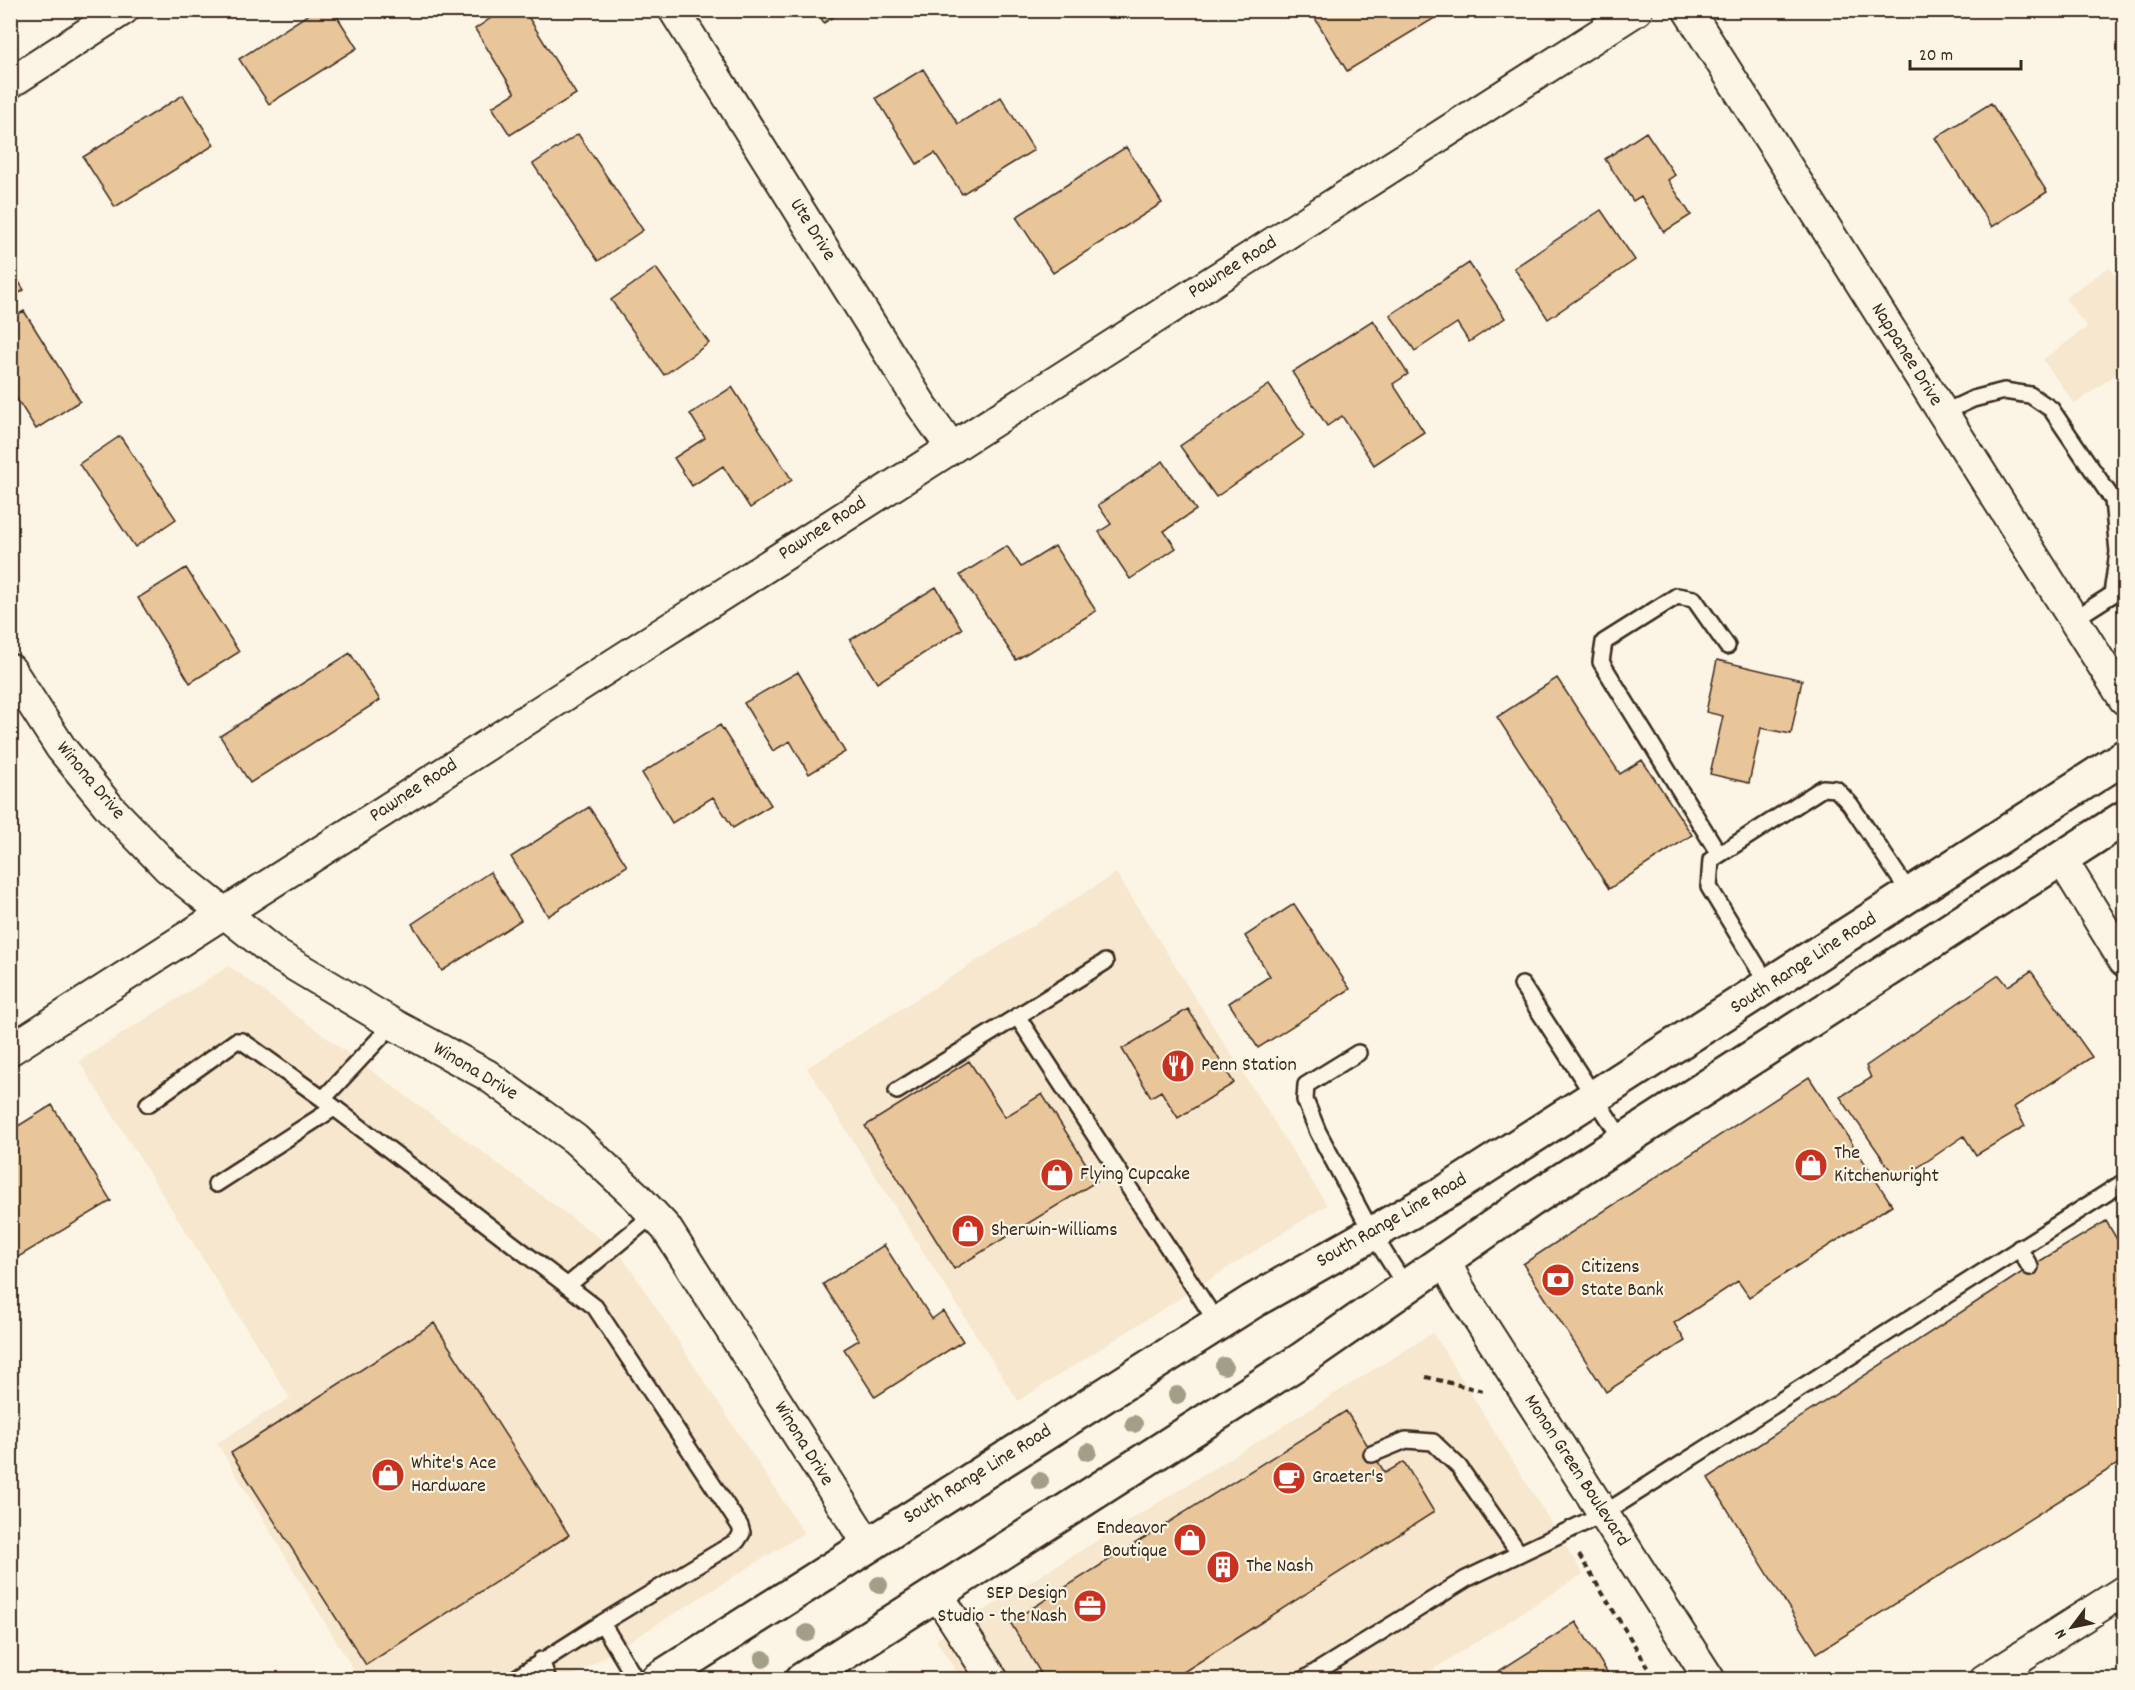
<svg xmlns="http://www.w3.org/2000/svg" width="2135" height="1690" font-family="Dekko,sans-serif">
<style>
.built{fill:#f6e7ce}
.building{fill:#e9c59a;stroke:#3b2a1e;stroke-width:1.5}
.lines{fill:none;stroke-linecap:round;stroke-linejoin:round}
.service-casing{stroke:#3b2a1e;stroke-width:20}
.minor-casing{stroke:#3b2a1e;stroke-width:34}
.secondary-casing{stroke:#3b2a1e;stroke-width:38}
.path{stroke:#3b2a1e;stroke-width:4;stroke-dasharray:6 4.5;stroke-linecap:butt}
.service{stroke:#fcf5e5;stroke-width:15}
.minor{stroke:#fcf5e5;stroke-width:30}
.secondary{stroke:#fcf5e5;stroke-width:33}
.tree{fill:#a29e88}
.labels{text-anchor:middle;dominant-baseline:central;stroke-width:4.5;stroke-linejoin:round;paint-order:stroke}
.street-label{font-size:20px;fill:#3b2a1e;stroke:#fcf5e5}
.poi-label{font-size:20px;fill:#3b2a1e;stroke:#fcf5e5;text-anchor:start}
</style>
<rect width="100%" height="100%" fill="#fcf5e5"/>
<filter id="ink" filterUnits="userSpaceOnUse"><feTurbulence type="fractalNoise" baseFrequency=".0167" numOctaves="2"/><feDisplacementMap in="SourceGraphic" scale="12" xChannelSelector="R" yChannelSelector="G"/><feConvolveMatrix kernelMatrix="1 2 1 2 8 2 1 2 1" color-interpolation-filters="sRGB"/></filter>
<g filter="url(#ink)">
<path class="built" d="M2109 267 2124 288V382L2117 373 2075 404 2043 360 2087 327 2065 298Z
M1116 873 1327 1205 1018 1401 807 1068Z
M229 966 620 1253 804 1533 569 1679H359L217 1443 290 1398 79 1061Z
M1433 1333 1583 1574 1418 1679H961L936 1640Z"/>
<path class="building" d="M315 10H333L357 48 269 104 239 59Z
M503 10H524L576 94 510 135 492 107 515 93 475 29Z
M816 10H844L824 23Z
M1321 10H1448L1347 71 1313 15Z
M923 69 958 124 1001 97 1034 150 962 194 935 153 917 164 876 98Z
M183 95 214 145 115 207 83 157Z
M1991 103 2047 192 1992 227 1935 138Z
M1646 132 1675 175 1668 180 1691 215 1664 232 1641 196 1633 201 1605 159Z
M578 134 643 230 598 261 533 164Z
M1126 147 1162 203 1053 273 1016 217Z
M1601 210 1635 260 1548 319 1514 268Z
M1469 263 1505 318 1469 342 1457 323 1415 351 1390 315Z
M656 268 709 343 664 375 611 300Z
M11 269 24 290 10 299V270Z
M24 311 80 401 36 429 10 388V319Z
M1373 320 1408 374 1393 384 1424 432 1374 465 1342 416 1327 426 1292 372Z
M1269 385 1304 436 1216 497 1180 446Z
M732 387 792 480 750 508 723 466 692 486 674 458 705 438 690 414Z
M120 436 176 519 135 547 79 464Z
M1163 461 1196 510 1164 531 1176 548 1130 579 1099 532 1111 524 1098 505Z
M1007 546 1021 567 1055 546 1096 611 1016 660 960 575Z
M186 568 239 652 190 683 138 598Z
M936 587 962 629 877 683 850 640Z
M350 653 380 700 250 783 220 736Z
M1717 660 1802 680 1791 734 1761 728 1749 783 1710 774 1723 716 1706 712Z
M798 672 845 752 809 774 790 741 773 751 744 703Z
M1557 678 1620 774 1642 760 1692 835 1609 889 1497 717Z
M720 725 771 805 733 828 713 797 672 823 642 773Z
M589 807 627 866 548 916 511 857Z
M490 872 521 920 442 971 412 924Z
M1294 904 1350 989 1258 1048 1229 1003 1270 976 1245 936Z
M2031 971 2092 1057 2014 1107 2025 1126 1976 1155 1964 1136 1898 1181 1840 1097 1871 1078 1866 1066 1999 975 2008 986Z
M1188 1009 1234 1083 1178 1118 1161 1091 1151 1097 1122 1049Z
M969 1061 1005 1117 1042 1094 1097 1181 954 1269 865 1126Z
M1809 1077 1892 1205 1749 1297 1738 1281 1674 1323 1685 1341 1606 1392 1523 1264Z
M52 1105 111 1201 10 1262V1131Z
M2106 1221 2124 1251V1460L1817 1653 1708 1478 2030 1267Z
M884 1245 932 1319 943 1311 963 1341 875 1397 844 1349 859 1340 823 1284Z
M434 1323 569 1535 366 1665 231 1453Z
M1346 1411 1385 1473 1404 1462 1434 1512 1171 1680H1030L1040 1672 1010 1622Z
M1576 1622 1612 1680H1485Z"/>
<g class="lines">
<defs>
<path id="service" d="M1943 413 1973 399 2004 391 2030 395 2051 409 2113 500 2118 552 2112 594
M2074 619 2124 587
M1719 854 1601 662 1604 642 1677 596 1694 599 1727 646
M1522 985 1623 1141
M1769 986 1709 887 1711 860 1823 788 1836 789 1850 804 1911 895
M1017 1016 1218 1324
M393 1024 323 1099 595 1307 740 1526 742 1533 737 1541 602 1623 636 1680
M1358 1053 1306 1085 1305 1100 1318 1132 1372 1233 1406 1287
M897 1091 1105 962
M148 1104 236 1041H242L323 1099
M216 1184 334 1108
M2019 1248 2030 1267
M567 1286 654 1214
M1372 1454 1406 1440 1433 1442 1459 1467 1519 1553
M541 1660 548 1680
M513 1680 602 1623
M1303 1680 1466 1579 1603 1514 2124 1182"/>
<path id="minor" d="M674 10 922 406 951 447
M1688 10 2124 699
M10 83 123 10
M10 669 61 748 110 808 168 868 277 955 393 1024 487 1075 575 1139 636 1196 666 1228 868 1545
M2061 858 2124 961
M10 1050 1637 10
M1445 1261 1460 1290 1710 1680
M936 1592 993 1680
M1984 1680 2124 1591"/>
<path id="secondary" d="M657 1680 1253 1301 1449 1190 2124 757
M802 1680 1298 1362 1531 1200 2124 818"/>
</defs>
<use href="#service" class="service-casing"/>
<use href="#minor" class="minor-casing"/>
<use href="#secondary" class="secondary-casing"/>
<path class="path" d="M1426 1377 1483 1391
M1579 1555 1656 1680"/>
<use href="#service" class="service"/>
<use href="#minor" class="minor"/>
<use href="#secondary" class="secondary"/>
</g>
<g class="tree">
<circle cx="1224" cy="1366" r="9"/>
<circle cx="1177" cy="1395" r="9"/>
<circle cx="1134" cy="1424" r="9"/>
<circle cx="1088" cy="1452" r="9"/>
<circle cx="1040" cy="1481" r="9"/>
<circle cx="879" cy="1585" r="9"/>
<circle cx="807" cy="1633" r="9"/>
<circle cx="763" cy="1659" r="9"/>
</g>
</g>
<defs>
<symbol id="restaurant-disc" viewBox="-11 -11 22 22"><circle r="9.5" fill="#c8321e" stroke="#fcf5e5"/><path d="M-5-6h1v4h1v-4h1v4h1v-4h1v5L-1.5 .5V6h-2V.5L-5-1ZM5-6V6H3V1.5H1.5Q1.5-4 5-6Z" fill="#fff"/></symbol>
<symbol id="shop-disc" viewBox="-11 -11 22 22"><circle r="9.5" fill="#c8321e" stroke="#fcf5e5"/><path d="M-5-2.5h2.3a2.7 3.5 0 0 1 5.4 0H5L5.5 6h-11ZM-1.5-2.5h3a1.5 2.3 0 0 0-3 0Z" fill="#fff"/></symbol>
<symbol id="bank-disc" viewBox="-11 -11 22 22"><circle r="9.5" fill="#c8321e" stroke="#fcf5e5"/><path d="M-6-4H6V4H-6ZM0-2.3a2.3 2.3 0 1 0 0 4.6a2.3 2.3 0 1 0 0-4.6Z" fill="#fff"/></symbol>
<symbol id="cafe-disc" viewBox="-11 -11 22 22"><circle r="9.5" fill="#c8321e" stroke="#fcf5e5"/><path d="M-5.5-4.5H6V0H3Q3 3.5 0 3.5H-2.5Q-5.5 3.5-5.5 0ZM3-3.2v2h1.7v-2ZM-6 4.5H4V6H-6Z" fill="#fff"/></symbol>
<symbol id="building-disc" viewBox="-11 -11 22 22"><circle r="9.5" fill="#c8321e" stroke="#fcf5e5"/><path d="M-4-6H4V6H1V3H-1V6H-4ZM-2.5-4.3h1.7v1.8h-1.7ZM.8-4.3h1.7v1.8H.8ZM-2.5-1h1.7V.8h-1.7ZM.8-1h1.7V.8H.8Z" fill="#fff"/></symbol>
<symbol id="office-disc" viewBox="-11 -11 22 22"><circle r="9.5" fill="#c8321e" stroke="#fcf5e5"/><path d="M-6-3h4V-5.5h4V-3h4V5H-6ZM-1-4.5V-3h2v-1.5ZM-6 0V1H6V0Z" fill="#fff"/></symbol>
</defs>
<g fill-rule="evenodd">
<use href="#restaurant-disc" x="1159" y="1047" width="38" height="38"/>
<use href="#shop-disc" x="1792" y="1146" width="38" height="38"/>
<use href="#shop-disc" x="1038" y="1156" width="38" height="38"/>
<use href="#shop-disc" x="949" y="1212" width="38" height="38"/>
<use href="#bank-disc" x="1539" y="1261" width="38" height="38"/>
<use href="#shop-disc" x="369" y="1456" width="38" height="38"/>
<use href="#cafe-disc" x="1270" y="1459" width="38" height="38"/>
<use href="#shop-disc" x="1171" y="1521" width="38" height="38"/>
<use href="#building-disc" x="1204" y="1548" width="38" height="38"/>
<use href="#office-disc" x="1071" y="1587" width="38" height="38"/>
</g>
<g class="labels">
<g class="street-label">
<text transform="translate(812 230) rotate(58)">Ute Drive</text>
<text transform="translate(1233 268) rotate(-32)">Pawnee Road</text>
<text transform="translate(1906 355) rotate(58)">Nappanee Drive</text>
<text transform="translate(823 529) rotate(-33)">Pawnee Road</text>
<text transform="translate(90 781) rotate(50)">Winona Drive</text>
<text transform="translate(414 791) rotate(-33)">Pawnee Road</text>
<text transform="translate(1804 964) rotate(-33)">South Range Line Road</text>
<text transform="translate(475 1072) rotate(31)">Winona Drive</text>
<text transform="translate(1392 1221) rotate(-30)">South Range Line Road</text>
<text transform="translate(803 1444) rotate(58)">Winona Drive</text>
<text transform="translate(1576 1471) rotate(57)">Monon Green Boulevard</text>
<text transform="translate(978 1475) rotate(-32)">South Range Line Road</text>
</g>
<g class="poi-label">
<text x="1201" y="1066">Penn Station</text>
<text x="1834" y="1154">The<tspan x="1834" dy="23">Kitchenwright</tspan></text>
<text x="1080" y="1175">Flying Cupcake</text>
<text x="991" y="1231">Sherwin-Williams</text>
<text x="1581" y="1268">Citizens<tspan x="1581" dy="23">State Bank</tspan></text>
<text x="411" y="1464">White's Ace<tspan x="411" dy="23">Hardware</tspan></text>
<text x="1312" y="1478">Graeter's</text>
<text x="1167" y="1529" text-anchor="end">Endeavor<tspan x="1167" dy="23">Boutique</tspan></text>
<text x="1246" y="1567">The Nash</text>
<text x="1067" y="1594" text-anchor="end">SEP Design<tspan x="1067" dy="23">Studio - the Nash</tspan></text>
</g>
</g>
<rect width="2135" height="1690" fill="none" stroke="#fcf5e5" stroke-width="36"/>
<rect x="18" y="18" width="2099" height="1654" fill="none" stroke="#3b2a1e" stroke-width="2" filter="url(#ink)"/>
<g transform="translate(2072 1627) rotate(238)" stroke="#fcf5e5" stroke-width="4.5" paint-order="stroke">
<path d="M0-4.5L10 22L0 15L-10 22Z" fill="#3b2a1e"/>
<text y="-9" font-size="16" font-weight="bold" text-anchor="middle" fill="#3b2a1e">N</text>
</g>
<path d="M1910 60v9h111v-9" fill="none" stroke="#3b2a1e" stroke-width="3"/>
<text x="1919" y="60" font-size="18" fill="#3b2a1e" stroke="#fcf5e5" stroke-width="4.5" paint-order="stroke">20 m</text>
</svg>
